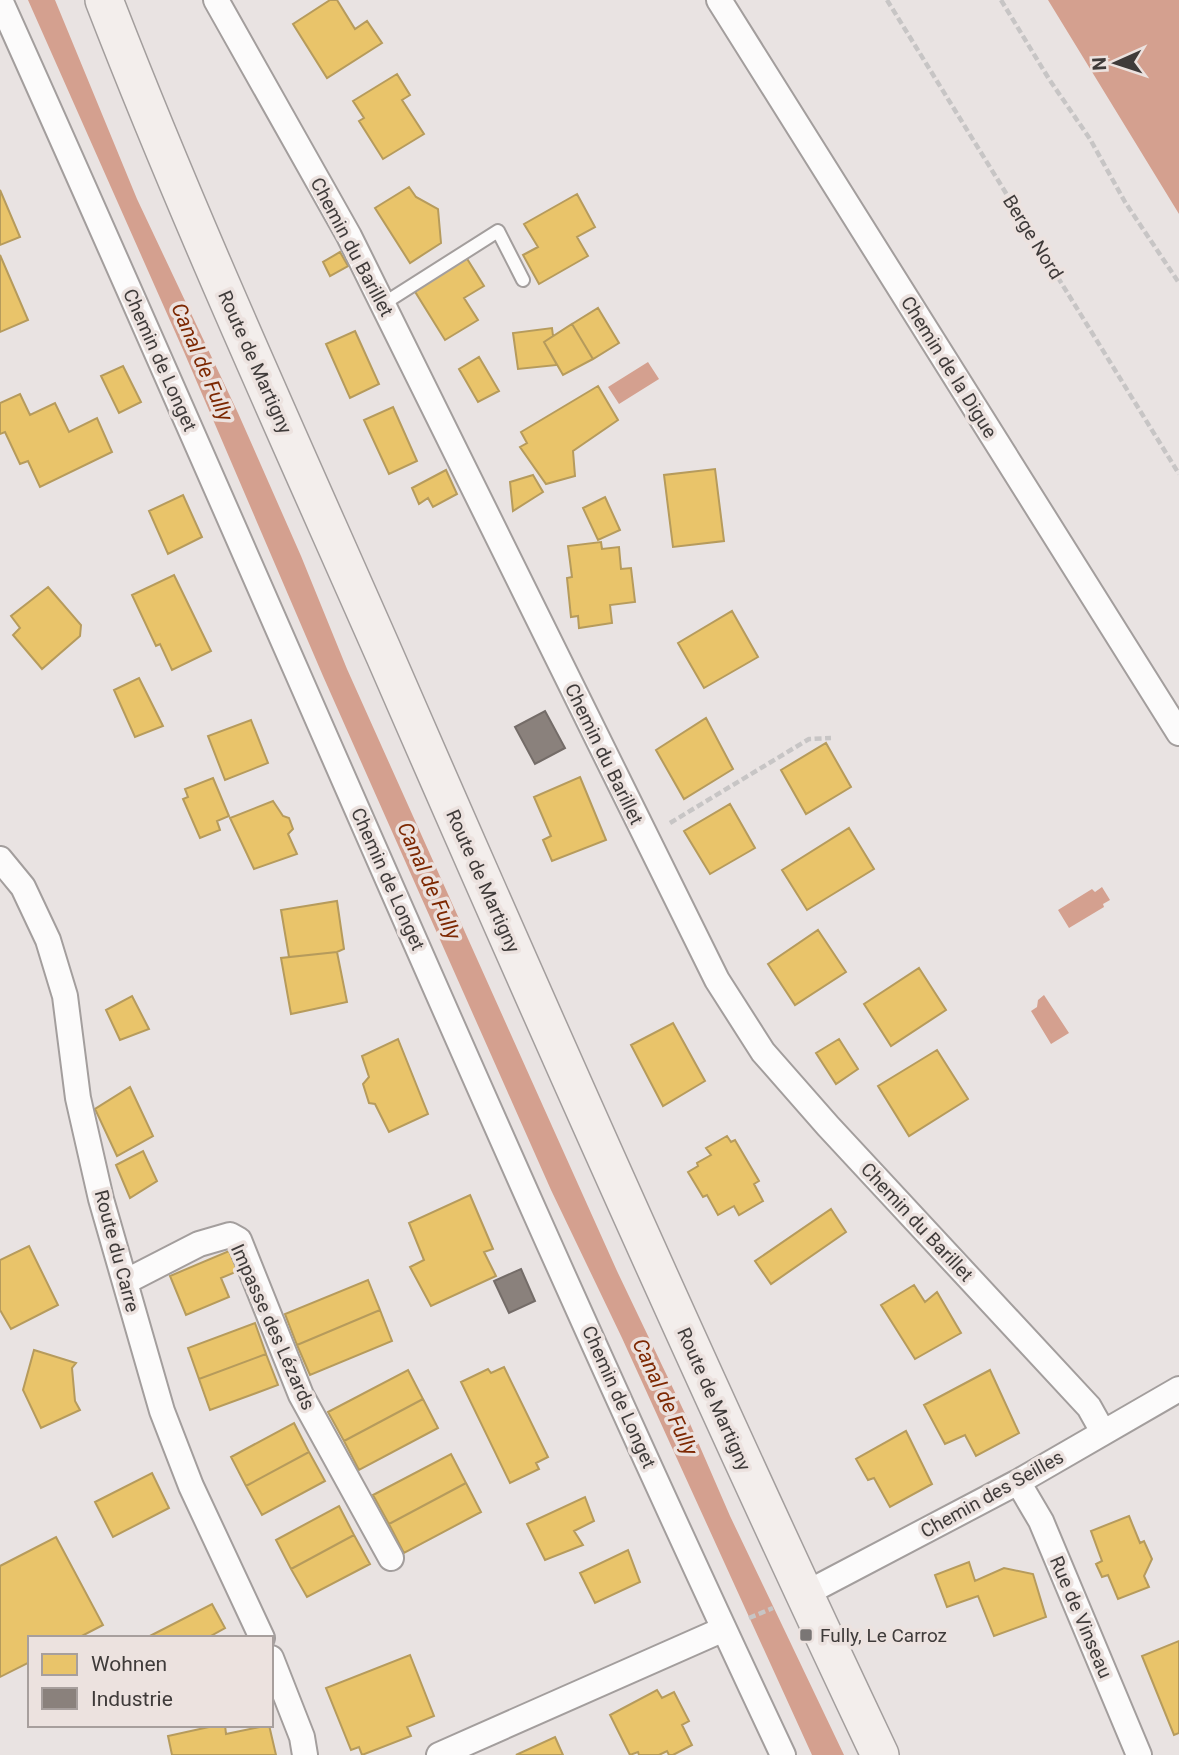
<svg xmlns="http://www.w3.org/2000/svg" width="1179" height="1755" font-family="Roboto,sans-serif">
<style>
.water{fill:#d4a08f}
.homes{fill:#e9c46a;stroke:#b69b5c;stroke-width:2}
.industry{fill:#8a817c;stroke:#746c68;stroke-width:2}
.lines{fill:none;stroke-linecap:round;stroke-linejoin:round}
.lane-casing{stroke:#a39e9d;stroke-width:16}
.street-casing{stroke:#a39e9d;stroke-width:28}
.secondary-casing{stroke:#a39e9d;stroke-width:40}
.path{stroke:#c7c5c5;stroke-width:4.5;stroke-dasharray:7 3.5;stroke-linecap:butt}
.lane{stroke:#fcfbfb;stroke-width:12}
.street{stroke:#fcfbfb;stroke-width:24}
.secondary{stroke:#f3eeec;stroke-width:37}
.poi-dot{fill:#7a7675;stroke:#ece2df;stroke-width:2.5}
.labels{text-anchor:middle;dominant-baseline:central;stroke-width:7;stroke-linejoin:round;paint-order:stroke}
.street-label{font-size:19px;fill:#3f3b3a;stroke:#ece2df}
.poi-label{font-size:19px;fill:#3f3b3a;stroke:#ece2df;text-anchor:start}
.water-label{font-size:21px;font-style:italic;fill:#7d2802;stroke:#ece2df}
</style>
<rect width="100%" height="100%" fill="#e9e3e2"/>
<path class="water" d="M28 0H55L137 199 238 413 301 556 347 669 617 1271 691 1426 730 1516 844 1755H812L622 1338 551 1190 323 676 184 352Z
M1048 0H1179V214Z
M648 362 659 379 619 404 608 387Z
M1102 887 1110 900 1103 904 1104 907 1069 928 1058 910 1092 889 1095 892Z
M1044 995 1069 1033 1051 1044 1031 1011 1037 1007 1038 1000Z"/>
<path class="homes" d="M330 0H337L355 29 367 21 382 43 327 78 293 24Z
M397 74 410 95 402 100 424 134 383 159 359 121 364 118 353 101Z
M409 187 416 197 438 209 441 243 410 263 375 208Z
M0 190 20 237 0 245Z
M577 194 595 227 577 237 588 256 539 284 523 255 538 247 524 224Z
M340 252 348 266 330 276 323 262Z
M0 255 28 320 0 332Z
M466 257 484 286 464 298 478 320 445 340 414 290Z
M598 308 619 343 593 359 572 324Z
M572 324 593 359 563 375 544 342Z
M552 328 553 336 544 342 557 365 518 369 513 333Z
M355 331 379 384 350 398 326 344Z
M479 357 499 391 478 402 459 369Z
M123 366 141 402 119 413 101 376Z
M598 386 618 420 573 451 575 476 546 484 520 447 527 443 521 432Z
M20 394 30 415 55 403 69 432 97 418 112 452 40 487 28 461 20 464 5 432 0 434V403Z
M393 407 417 461 389 474 364 420Z
M715 469 724 541 673 547 664 475Z
M446 470 457 494 433 507 428 498 419 504 412 488Z
M533 475 543 492 513 511 510 482Z
M183 495 202 537 168 554 149 511Z
M605 497 620 530 598 540 583 508Z
M601 542 602 549 619 547 621 569 631 568 635 602 610 605 612 623 579 628 578 616 571 617 567 578 572 577 568 546Z
M174 575 211 651 172 670 160 644 156 646 132 595Z
M48 587 81 625 80 636 42 669 13 635 20 628 11 616Z
M732 611 758 657 704 688 678 643Z
M139 678 163 726 135 737 114 690Z
M706 718 733 769 684 799 656 750Z
M251 720 268 763 225 780 208 736Z
M826 743 851 787 806 814 781 770Z
M580 777 606 840 552 861 543 840 551 836 534 797Z
M213 778 229 816 217 821 220 830 200 838 183 799 188 797 185 789Z
M273 801 283 816 289 818 293 829 288 834 297 854 254 869 230 818Z
M730 804 755 848 710 874 684 831Z
M849 828 874 869 807 910 782 870Z
M337 901 344 949 337 952 289 957 281 910Z
M818 930 846 972 795 1005 768 964Z
M337 952 347 1002 291 1014 281 958Z
M919 968 946 1010 891 1046 864 1004Z
M132 996 149 1029 120 1040 106 1010Z
M673 1023 705 1081 663 1106 631 1045Z
M398 1039 428 1114 389 1132 375 1104 369 1103 363 1084 369 1077 362 1056Z
M839 1039 858 1069 836 1084 816 1053Z
M937 1050 968 1099 909 1136 878 1086Z
M130 1087 153 1136 117 1156 95 1109Z
M727 1136 731 1142 735 1140 759 1181 754 1184 763 1201 739 1215 734 1206 718 1215 707 1195 703 1197 688 1172 698 1166 697 1163 711 1155 706 1148Z
M143 1151 157 1181 130 1198 116 1165Z
M470 1195 493 1249 484 1252 496 1276 431 1306 410 1267 424 1260 409 1223Z
M831 1209 846 1232 771 1284 755 1261Z
M29 1246 58 1305 11 1329 0 1310V1260Z
M229 1251 238 1271 221 1278 229 1297 186 1315 170 1276Z
M368 1280 380 1310 297 1345 285 1314Z
M914 1285 925 1302 937 1292 961 1333 915 1359 881 1305Z
M380 1310 392 1341 310 1375 297 1345Z
M255 1323 266 1354 199 1379 188 1348Z
M34 1350 76 1363 72 1368 75 1401 80 1410 41 1428 23 1390Z
M266 1354 278 1385 210 1410 199 1379Z
M504 1367 548 1457 536 1463 539 1469 510 1483 461 1382 488 1369 491 1373Z
M408 1370 423 1399 344 1441 328 1412Z
M990 1370 1019 1433 976 1456 965 1435 945 1444 924 1405Z
M423 1399 438 1428 359 1470 344 1441Z
M294 1423 309 1452 246 1486 231 1457Z
M906 1431 932 1484 890 1507 874 1478 868 1480 856 1459Z
M309 1452 325 1481 262 1515 246 1486Z
M451 1454 466 1483 389 1524 373 1495Z
M152 1473 169 1508 113 1537 95 1502Z
M466 1483 481 1512 404 1553 389 1524Z
M585 1497 594 1521 574 1531 583 1545 545 1560 527 1524Z
M339 1506 354 1535 291 1569 276 1540Z
M1129 1516 1140 1543 1144 1541 1152 1559 1144 1576 1149 1587 1118 1599 1108 1575 1102 1577 1096 1564 1102 1561 1091 1531Z
M354 1535 370 1564 307 1597 291 1569Z
M56 1537 103 1625 78 1638H30V1662L0 1677V1566Z
M628 1550 640 1582 595 1603 580 1573Z
M969 1562 975 1581 1004 1568 1033 1574 1046 1617 994 1636 978 1596 947 1607 935 1575Z
M212 1604 225 1628 207 1638H146Z
M1179 1641V1733L1174 1735 1142 1656Z
M410 1655 434 1716 407 1727 411 1736 362 1755 359 1747 351 1750 326 1688Z
M657 1690 662 1698 674 1692 689 1721 682 1725 692 1745 673 1755H669L667 1751 659 1755H639L638 1752 630 1755 610 1715Z
M218 1725H225L226 1734 269 1725 276 1755H172L168 1736Z
M555 1737 563 1755H516Z"/>
<path class="industry" d="M545 711 565 748 535 764 515 727Z
M521 1269 535 1301 509 1313 494 1281Z"/>
<g class="lines">
<defs>
<path id="lane" d="M383 304 498 231 523 280"/>
<path id="street" d="M0 0C263 584 510 1176 783 1755
M216 0 349 236 717 980 763 1052 828 1126 1089 1407 1103 1432
M719 0 1179 733
M0 859 23 887 48 940 65 996 78 1098 101 1199 162 1411 191 1486 262 1638
M125 1282 199 1244 230 1235 239 1240 301 1395 391 1558
M1018 1482 1041 1521 1139 1755
M803 1595 1018 1482 1179 1389
M271 1658 302 1737 305 1755
M439 1755 724 1629"/>
<path id="secondary" d="M104 0C190 222 289 438 385 656 545 1024 708 1392 880 1755"/>
</defs>
<use href="#lane" class="lane-casing"/>
<use href="#street" class="street-casing"/>
<use href="#secondary" class="secondary-casing"/>
<path class="path" d="M887 0 1179 474
M1001 0 1049 79 1090 139 1125 202 1179 283
M670 823 809 739 831 738
M749 1618 773 1608"/>
<use href="#lane" class="lane"/>
<use href="#street" class="street"/>
<use href="#secondary" class="secondary"/>
</g>
<rect class="poi-dot" x="799" y="1628" width="14" height="14" rx="3.5"/>
<g class="labels">
<g class="street-label">
<text transform="translate(1033 237) rotate(58)">Berge Nord</text>
<text transform="translate(352 247) rotate(62)">Chemin du Barillet</text>
<text transform="translate(160 360) rotate(66)">Chemin de Longet</text>
<text transform="translate(255 362) rotate(66)">Route de Martigny</text>
<text transform="translate(949 367) rotate(58)">Chemin de la Digue</text>
<text transform="translate(604 754) rotate(64)">Chemin du Barillet</text>
<text transform="translate(388 879) rotate(66)">Chemin de Longet</text>
<text transform="translate(483 881) rotate(66)">Route de Martigny</text>
<text transform="translate(917 1222) rotate(47)">Chemin du Barillet</text>
<text transform="translate(117 1251) rotate(75)">Route du Carre</text>
<text transform="translate(273 1327) rotate(66)">Impasse des Lézards</text>
<text transform="translate(619 1397) rotate(66)">Chemin de Longet</text>
<text transform="translate(714 1399) rotate(66)">Route de Martigny</text>
<text transform="translate(992 1494) rotate(-29)">Chemin des Seilles</text>
<text transform="translate(1081 1617) rotate(67)">Rue de Vinseau</text>
</g>
<g class="poi-label">
<text x="820" y="1635">Fully, Le Carroz</text>
</g>
<g class="water-label">
<text transform="translate(202 362) rotate(67)">Canal de Fully</text>
<text transform="translate(429 881) rotate(66)">Canal de Fully</text>
<text transform="translate(665 1397) rotate(65)">Canal de Fully</text>
</g>
</g>
<rect x="28" y="1636" width="245" height="91" fill="#ece2df" stroke="#a79f9d" stroke-width="2"/>
<rect x="42" y="1654" width="35" height="21" fill="#e9c46a" stroke="#a79f9d" stroke-width="2"/>
<text x="91" y="1671" font-size="21" fill="#3f3b3a">Wohnen</text>
<rect x="42" y="1688" width="35" height="21" fill="#8a817c" stroke="#a79f9d" stroke-width="2"/>
<text x="91" y="1706" font-size="21" fill="#3f3b3a">Industrie</text>
<g transform="translate(1116 63) rotate(267)" stroke="#ece2df" stroke-width="5" paint-order="stroke">
<path d="M0-5L12 26L0 18L-12 26Z" fill="#3f3b3a"/>
<text y="-10" font-size="19" font-weight="bold" text-anchor="middle" fill="#3f3b3a">N</text>
</g>
</svg>
